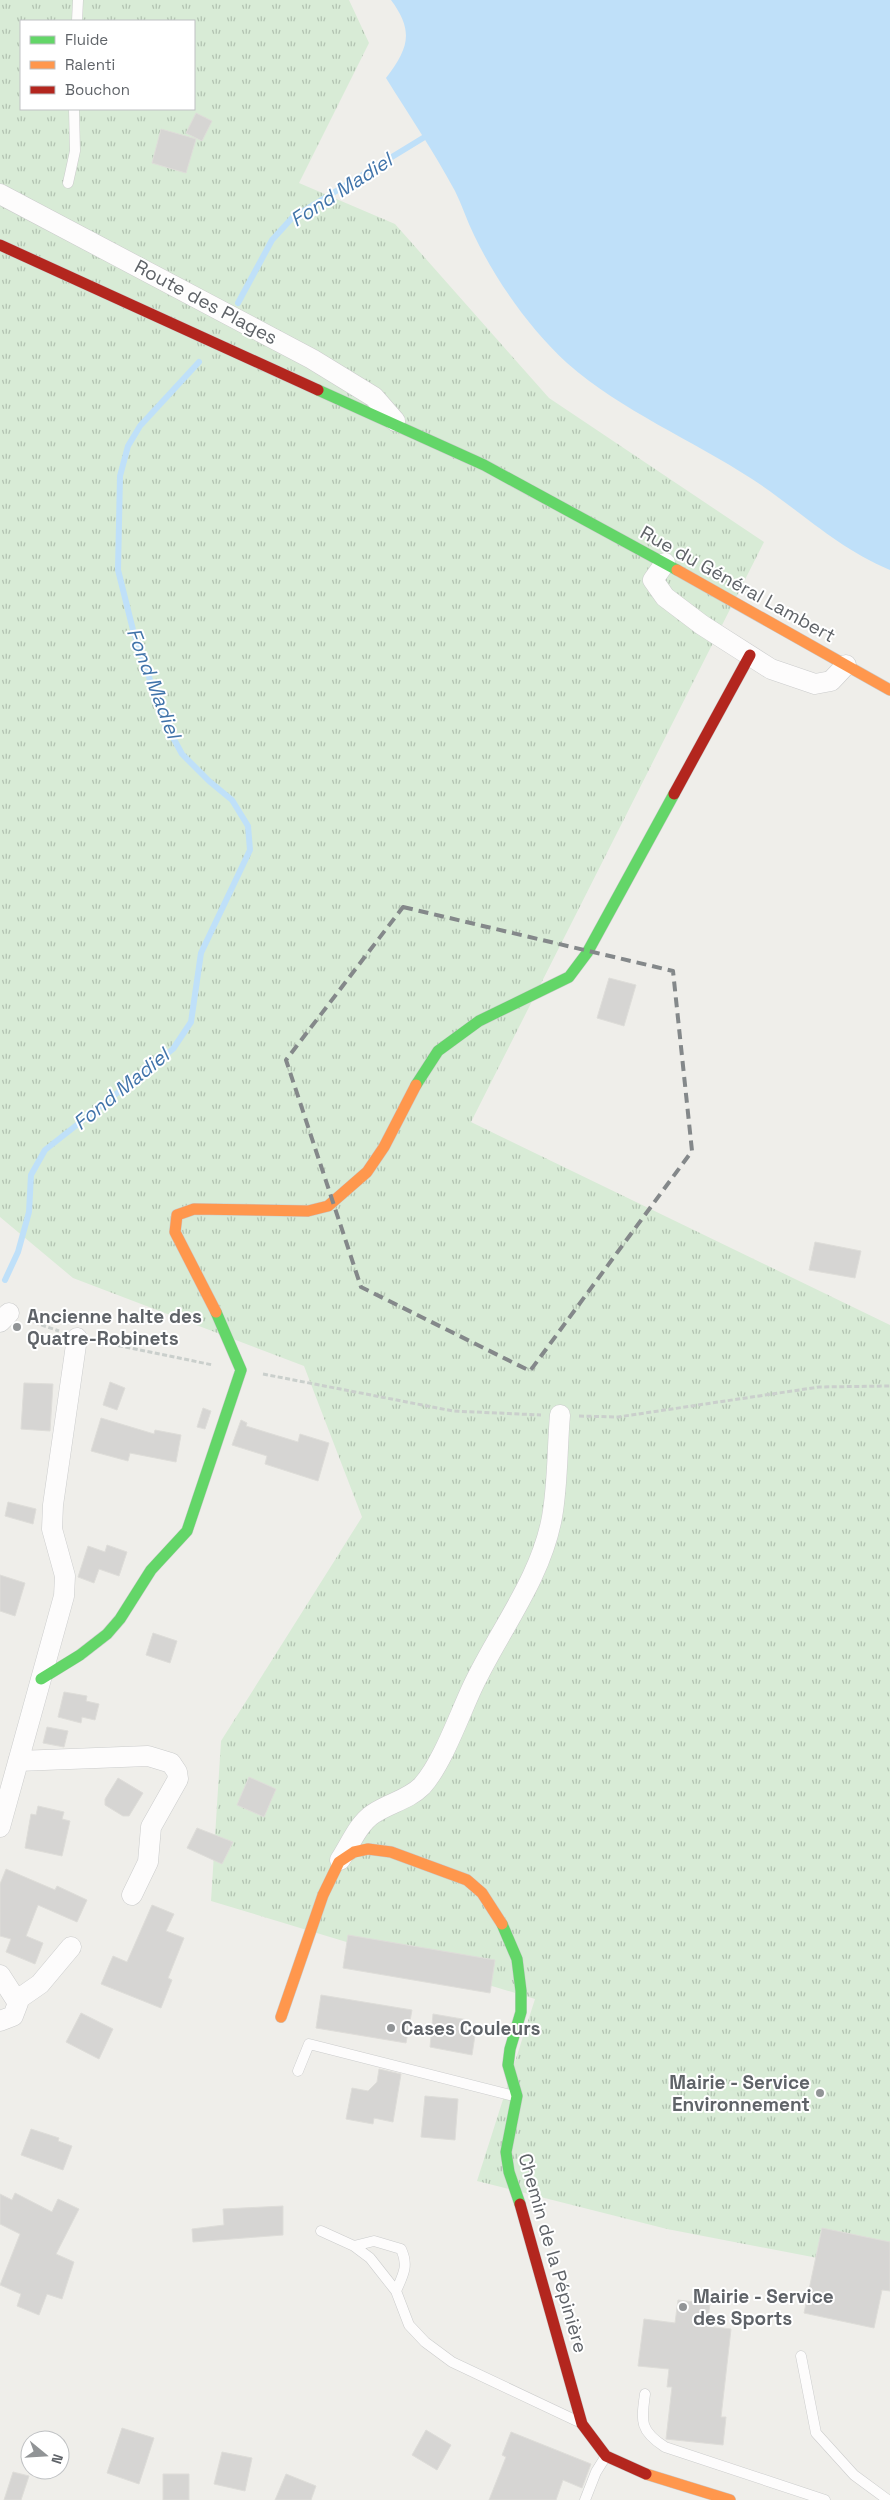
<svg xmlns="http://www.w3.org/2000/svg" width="890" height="2500" font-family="'Space Grotesk',sans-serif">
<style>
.grass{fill:url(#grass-tufts);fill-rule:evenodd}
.water{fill:#bfe0f9}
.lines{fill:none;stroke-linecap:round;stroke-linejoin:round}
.stream{stroke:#bfe0f9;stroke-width:6}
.building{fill:#d6d5d3;stroke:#deddd9}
.lane-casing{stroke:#cbcccc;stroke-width:11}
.street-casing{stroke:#cbcccc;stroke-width:21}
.fast-casing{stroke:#cacacb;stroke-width:12}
.slow-casing{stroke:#cacacb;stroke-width:12}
.jam-casing{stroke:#cacacb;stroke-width:12}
.path{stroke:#cacfcc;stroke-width:3;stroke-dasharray:5 2.5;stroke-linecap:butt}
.lane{stroke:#fdfcfc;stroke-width:10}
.street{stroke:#fdfcfc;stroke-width:20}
.fast{stroke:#63d668;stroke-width:11}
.slow{stroke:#ff974d;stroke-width:11}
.jam{stroke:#b3261e;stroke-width:11}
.marked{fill:none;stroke:#84888a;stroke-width:4;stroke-dasharray:10 6;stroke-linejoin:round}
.poi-dot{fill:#919496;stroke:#fff;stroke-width:2}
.labels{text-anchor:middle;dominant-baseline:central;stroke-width:4;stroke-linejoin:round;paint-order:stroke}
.street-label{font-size:19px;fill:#5f6368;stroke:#fff}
.poi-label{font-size:19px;font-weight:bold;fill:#5f6368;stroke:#fff;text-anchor:start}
.water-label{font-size:20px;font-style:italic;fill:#4174aa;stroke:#fff}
</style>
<defs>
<pattern id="grass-tufts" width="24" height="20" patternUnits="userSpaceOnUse" patternTransform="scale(1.25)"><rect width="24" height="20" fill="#d8ebd6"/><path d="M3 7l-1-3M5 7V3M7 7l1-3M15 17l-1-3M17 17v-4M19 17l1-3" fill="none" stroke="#b2c2b1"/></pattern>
</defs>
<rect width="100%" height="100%" fill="#efeeea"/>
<path class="grass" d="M0 0H349L369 43 299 183 395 224 549 398 764 542 471 1122 890 1325V2272L667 2229 477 2181 535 1999 211 1901 221 1741 362 1517 304 1366 73 1278 0 1217ZM21 21H194V109H21Z"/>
<path class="water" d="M391 0H890V570C834 546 801 511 752 479 691 439 623 412 567 363 530 329 496 281 474 235 467 221 462 205 455 191 434 152 409 115 386 78 409 48 414 31 391 0Z"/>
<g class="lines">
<path class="stream" d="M238 303 272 240 292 218 423 138
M5 1280 18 1252 29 1212 31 1175 45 1150 173 1049 191 1022 201 953 250 850 248 826 232 800 209 781 182 754 164 721 133 630 118 570 120 476 128 446 140 426 199 362"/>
</g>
<path class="building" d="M196 113 212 121 202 141 186 133Z
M161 129 196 139 186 173 152 163Z
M609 978 636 985 624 1026 597 1018Z
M815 1242 861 1251 855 1278 809 1270Z
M110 1382 125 1388 117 1410 103 1405Z
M24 1383 53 1384 50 1431 21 1429Z
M203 1408 211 1411 205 1429 197 1427Z
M101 1418 154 1434 155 1430 181 1435 176 1462 130 1453 128 1461 91 1451Z
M241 1420 247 1423 246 1426 298 1442 300 1434 329 1443 318 1481 265 1464 267 1456 232 1445Z
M8 1502 36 1509 33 1524 5 1516Z
M107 1545 127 1552 119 1576 99 1569 94 1583 78 1577 88 1546 105 1552Z
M0 1575 25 1583 15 1616 0 1611Z
M153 1633 177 1641 170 1663 146 1655Z
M64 1692 87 1696 86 1701 99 1704 95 1720 82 1717 81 1723 58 1717Z
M47 1727 68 1731 64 1747 43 1743Z
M249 1777 276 1789 264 1817 237 1805Z
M118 1778 143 1793 129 1816H123L105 1805V1799Z
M38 1806 64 1812 62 1819 70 1821 62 1856 25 1848 31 1814 36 1815Z
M197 1828 233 1842 222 1864 187 1848Z
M6 1869 55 1890 57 1886 87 1900 77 1922 38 1905 26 1936 43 1943 35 1964 6 1952 11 1939 0 1936V1884Z
M152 1905 174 1914 166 1931 184 1938 168 1978 172 1980 161 2008 101 1984 113 1956 127 1962Z
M348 1935 495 1960 490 1993 343 1968Z
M321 1995 412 2010 406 2043 316 2028Z
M81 2013 113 2029 99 2059 66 2042Z
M433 2014 468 2020 466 2033 475 2035 472 2055 430 2047Z
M379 2069 401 2074 393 2122 374 2118 373 2124 346 2119 352 2088 368 2091 377 2082Z
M425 2096 458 2099 455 2140 421 2137Z
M31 2129 59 2138 58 2141 72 2146 63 2170 21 2155Z
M15 2193 52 2212 58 2199 79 2209 56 2254 74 2262 62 2299 47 2294 39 2315 17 2306 21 2294 0 2285 20 2234 0 2224V2194L12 2200Z
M283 2206V2235L193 2242 192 2229 224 2225 223 2209Z
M822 2228 890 2242V2291L882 2290 874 2328 804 2313Z
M678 2300 710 2304 707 2326 731 2329 721 2417H726L723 2445 666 2439 672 2387H667L669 2369 638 2366 644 2319 675 2323Z
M122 2428 154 2438 139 2484 107 2473Z
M426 2430 451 2445 437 2470 412 2455Z
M511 2432 591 2464 582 2488 563 2480 556 2500H489L506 2457 502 2455Z
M222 2452 252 2458 245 2491 214 2484Z
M13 2472 29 2476 21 2500H4Z
M163 2474H189V2500H163Z
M286 2474 316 2486 311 2500H275Z"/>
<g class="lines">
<defs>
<path id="lane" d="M77 21 78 0
M68 183 75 151 74 109
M298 2071 309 2044 514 2096
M321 2231 354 2246 370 2258 396 2291 409 2325 425 2342 452 2362 577 2421
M354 2246 374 2241 401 2249C409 2266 403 2275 396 2291
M801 2356 816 2433 854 2475 888 2500
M645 2394C641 2422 640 2431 665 2447L825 2500
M585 2500 596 2472 606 2456"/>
<path id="street" d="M0 194 312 359 374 397 395 421
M665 563 653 580 665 597 702 625 771 669 815 684 831 681 846 665
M0 1322 9 1313
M18 1761 148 1756 171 1763 177 1772 178 1779 151 1827 148 1862 132 1895
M0 1827 64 1596 65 1576 52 1529 53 1505 77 1338
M340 1860C350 1845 358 1824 373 1814 389 1803 408 1800 422 1786 442 1764 459 1716 472 1688 498 1632 541 1579 552 1517 558 1484 557 1449 560 1415
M0 1975 18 2003 13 2016 0 2021
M17 2000 40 1984 71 1947"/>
<path id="fast" d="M318 390 484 465 677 570
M416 1085 438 1051 479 1021 569 977 587 953 674 794
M41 1679 80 1655 107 1634 120 1619 151 1570 187 1531 241 1370 216 1312
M502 1924 517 1959 521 1991V2012L510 2049 508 2065 517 2096 506 2152 509 2172 520 2204"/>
<path id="slow" d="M677 570 890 690
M216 1312 175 1232 177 1215 194 1209 308 1211 328 1206 367 1172 384 1147 416 1085
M281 2017 323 1895 339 1862 354 1852 368 1849 391 1852 467 1880 482 1893 502 1924
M646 2474 730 2500"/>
<path id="jam" d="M0 245 318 390
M674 794 750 655
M520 2204 582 2424 606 2456 646 2474"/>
</defs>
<use href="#lane" class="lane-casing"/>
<use href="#street" class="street-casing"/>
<use href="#fast" class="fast-casing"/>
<use href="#slow" class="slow-casing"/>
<use href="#jam" class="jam-casing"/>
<path class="path" d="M27 1320 59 1331
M96 1341 213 1365
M263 1374 453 1411 541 1415
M579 1416 618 1417 819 1387 890 1386"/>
<use href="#lane" class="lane"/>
<use href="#street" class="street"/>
<use href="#fast" class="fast"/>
<use href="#slow" class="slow"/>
<use href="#jam" class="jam"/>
</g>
<path class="marked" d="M403 907 673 971 692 1151 530 1371 361 1287 286 1060Z"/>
<g class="poi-dot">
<circle cx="17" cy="1327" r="5"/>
<circle cx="391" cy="2028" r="5"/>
<circle cx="820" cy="2093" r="5"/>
<circle cx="683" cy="2307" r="5"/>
</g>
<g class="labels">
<g class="street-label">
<text transform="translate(206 302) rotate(28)">Route des Plages</text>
<text transform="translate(738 584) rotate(29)">Rue du Général Lambert</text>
<text transform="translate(553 2253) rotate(74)">Chemin de la Pépinière</text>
</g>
<g class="poi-label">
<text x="27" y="1316">Ancienne halte des<tspan x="27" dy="22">Quatre-Robinets</tspan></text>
<text x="401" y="2028">Cases Couleurs</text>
<text x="810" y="2082" text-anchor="end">Mairie - Service<tspan x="810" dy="22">Environnement</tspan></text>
<text x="693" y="2296">Mairie - Service<tspan x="693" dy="22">des Sports</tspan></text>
</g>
<g class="water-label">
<text transform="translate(341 190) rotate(-33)">Fond Madiel</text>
<text transform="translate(154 683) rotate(69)">Fond Madiel</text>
<text transform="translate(121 1089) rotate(-39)">Fond Madiel</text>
</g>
</g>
<rect x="20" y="20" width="175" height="90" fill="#ffffff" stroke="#bfc1c3"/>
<rect x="30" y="36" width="25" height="8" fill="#63d668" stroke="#bfc1c3"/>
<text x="65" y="45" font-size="15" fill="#5f6368">Fluide</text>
<rect x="30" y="61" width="25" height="8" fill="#ff974d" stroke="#bfc1c3"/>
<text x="65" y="70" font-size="15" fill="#5f6368">Ralenti</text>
<rect x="30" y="86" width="25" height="8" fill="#b3261e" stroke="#bfc1c3"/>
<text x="65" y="95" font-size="15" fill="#5f6368">Bouchon</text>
<g transform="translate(45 2455) rotate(108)"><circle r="24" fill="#ffffff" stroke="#bfc1c3"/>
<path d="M0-4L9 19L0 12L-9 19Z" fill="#919496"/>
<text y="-8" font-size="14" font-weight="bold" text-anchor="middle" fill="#5f6368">N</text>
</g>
</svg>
